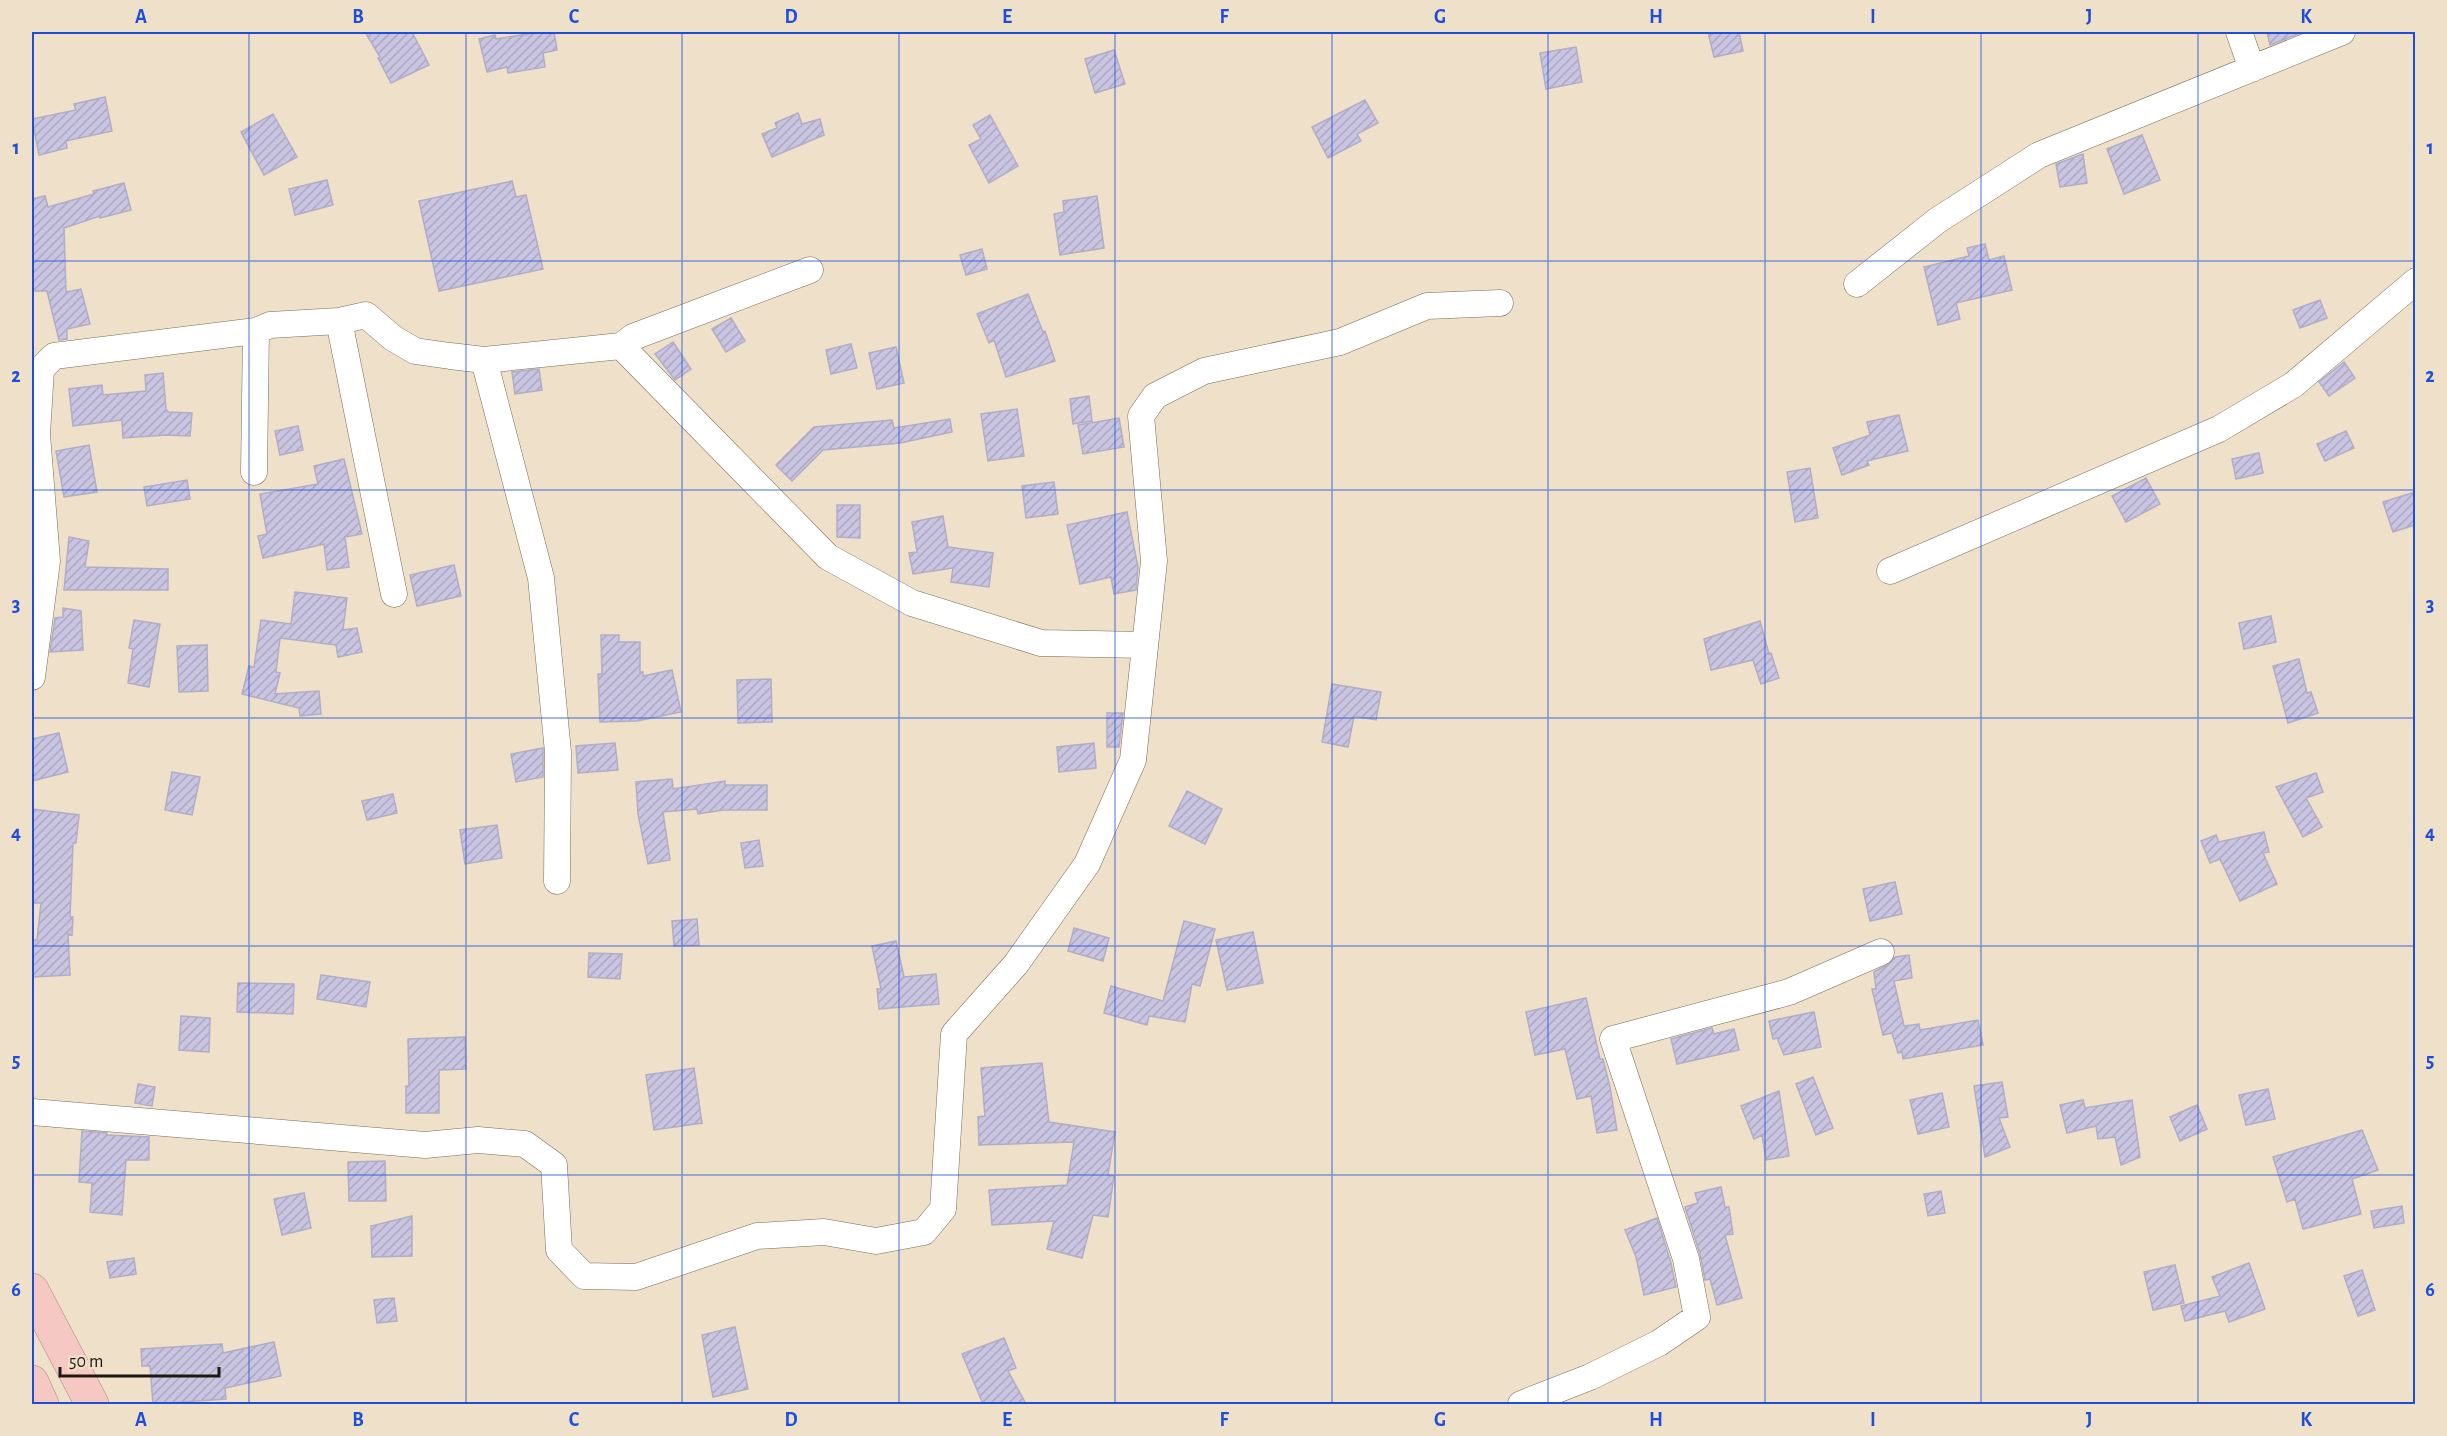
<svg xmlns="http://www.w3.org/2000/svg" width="2447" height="1436" font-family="'Alegreya Sans',sans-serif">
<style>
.building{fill:url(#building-hatch);stroke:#b1adc5;stroke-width:1.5}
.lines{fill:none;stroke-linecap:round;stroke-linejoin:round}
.street-casing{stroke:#796d58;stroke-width:27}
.highway-casing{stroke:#aa8a84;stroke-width:34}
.street{stroke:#fff;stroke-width:26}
.highway{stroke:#f6c8c3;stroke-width:33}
.grid{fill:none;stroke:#1d4ed8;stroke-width:1.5;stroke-opacity:0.55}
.neatline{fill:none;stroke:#1d4ed8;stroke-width:2}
.grid-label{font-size:20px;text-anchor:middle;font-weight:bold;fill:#1d4ed8}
</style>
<defs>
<pattern id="building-hatch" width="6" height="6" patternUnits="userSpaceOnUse" patternTransform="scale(1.5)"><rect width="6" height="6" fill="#c9c4e1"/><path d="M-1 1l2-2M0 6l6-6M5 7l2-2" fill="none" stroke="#aca8c0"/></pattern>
</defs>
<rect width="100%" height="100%" fill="#eee0c9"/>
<path class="building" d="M365 32H412L429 65 391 83 378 58 380 57Z
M541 32H554L557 50 543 53 545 67 508 73 507 67 487 72 479 39 495 35 496 39Z
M1708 32H1739L1743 51 1714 57Z
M2267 32H2303L2270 45Z
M1576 47 1582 82 1546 89 1540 53Z
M1114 50 1125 84 1095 93 1085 59Z
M105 97 112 131 66 141 67 148 39 155 32 119 76 110 74 104Z
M1365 100 1378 123 1357 134 1361 141 1328 158 1312 127Z
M798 113 802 124 820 119 824 135 772 157 762 134 777 128 775 123Z
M273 114 297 157 264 175 241 132Z
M990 115 1018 166 989 183 969 145 981 139 973 125Z
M2142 135 2160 180 2124 194 2107 149Z
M2083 154 2087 183 2060 187 2056 164Z
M327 180 333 205 295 215 289 189Z
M512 181 516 197 526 195 543 269 439 291 419 201Z
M124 183 131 210 100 218V216L64 228 66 292 81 289 90 324 67 329V339L59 340 47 291H32V199L45 196 48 207 94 194 93 191Z
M1097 196 1104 248 1060 255 1054 214 1064 212 1063 201Z
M1985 244 1989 260 2004 256 2012 290 1956 303 1960 319 1938 325 1924 267 1969 256 1967 248Z
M982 249 987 269 966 275 960 255Z
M1028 294 1043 332 1045 331 1055 361 1006 377 994 340 989 343 977 314Z
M2320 300 2327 318 2300 328 2293 310Z
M731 318 745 341 726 352 712 329Z
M673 342 691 369 675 380 655 354Z
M851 344 857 368 831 374 826 350Z
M896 347 904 383 877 389 869 353Z
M2344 362 2355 378 2329 396 2319 382Z
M539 369 542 390 515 394 512 372Z
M163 373 166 409 168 412 192 413 190 436 166 435 123 438 122 420 73 426 69 389 102 385 103 395 146 391 145 375Z
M1089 396 1092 421 1073 424 1070 399Z
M1017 409 1024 456 988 461 981 414Z
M1899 415 1908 451 1867 461 1869 465 1842 475 1833 448 1870 435 1867 422Z
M1119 418 1124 447 1083 454 1078 425Z
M950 419 952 432 900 443 823 450 792 481 776 465 814 427 892 420 894 428Z
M298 426 303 450 280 455 275 431Z
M2346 431 2354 448 2325 461 2317 444Z
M89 445 97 492 64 497 56 451Z
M2259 453 2263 473 2236 479 2232 459Z
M344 459 362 534 345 537 349 567 327 570 324 544 263 558 258 536 267 534 260 494 318 484 314 466Z
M1810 468 1818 518 1795 522 1787 472Z
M2146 478 2160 504 2126 522 2112 496Z
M187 480 190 499 147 506 144 487Z
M1054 482 1058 514 1026 518 1022 486Z
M2415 492V525L2393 532 2383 502Z
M837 505H860V538L837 537Z
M1127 512 1138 567 1136 590 1114 594 1111 577 1080 584 1067 525Z
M943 516 948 547 993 553 989 587 951 582 953 568 913 574 909 553 917 552 912 522Z
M69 537 89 541 85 567 168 569V590H64Z
M454 565 461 596 417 606 410 575Z
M295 592 347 598 343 630 357 628 362 652 338 657 336 645 280 638 276 672 280 673 275 694 319 691 321 714 300 716 299 708 242 694 249 666 254 667 261 620 291 624Z
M63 608 81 611 83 650 50 652 55 618 63 617Z
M2271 616 2276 642 2244 649 2239 623Z
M134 620 160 624 149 687 128 683 133 649 129 648Z
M1760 621 1769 654 1771 653 1779 678 1761 684 1753 660 1711 670 1704 639Z
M601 635H619V642H640V672H643V676L672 670 681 712 637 721 600 722 598 674H602Z
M207 645 208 691 179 692 177 646Z
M2299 659 2307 693 2311 692 2318 713 2288 723 2273 666Z
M771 679 772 722 738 723 737 680Z
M1332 684 1381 692 1376 720 1354 716 1348 747 1322 742Z
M1107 713H1123L1119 747H1107Z
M59 733 68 772 32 781V739Z
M615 743 618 770 578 773 576 746Z
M1094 743 1096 768 1059 772 1057 747Z
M543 748V777L516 782 511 754Z
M172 772 200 777 192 815 165 810Z
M2316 773 2323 792 2306 798 2322 827 2303 837 2276 787Z
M672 779 673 789 725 781V785H767V810H723L698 814 697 809 663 812 670 860 648 864 638 814 636 782Z
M1187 791 1222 809 1205 844 1169 826Z
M393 794 397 813 367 820 362 801Z
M32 809 79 815 76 843H73L70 917H73L72 935 68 934 70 975 32 977V940H37L41 903H32L34 839H32Z
M497 825 502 858 465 864 460 830Z
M2264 832 2269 852 2263 853 2277 884 2240 901 2220 859 2210 863 2201 841 2216 835 2219 842Z
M759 840 763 866 745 868 741 843Z
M1895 882 1902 914 1870 921 1863 889Z
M697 919 699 945 674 946 672 921Z
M1184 921 1215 929 1200 986 1192 984 1185 1022 1149 1016 1147 1025 1104 1013 1111 986 1163 1001Z
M1074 928 1109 938 1103 961 1068 951Z
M1253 932 1263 983 1227 990 1216 940Z
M896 941 904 977 936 974 939 1004 879 1009 877 989H881L872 946Z
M589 953 622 954 620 979 588 977Z
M1909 955 1912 978 1894 981 1904 1026 1919 1024 1920 1030 1978 1020 1983 1045 1903 1059 1902 1052 1898 1053 1892 1033 1883 1035 1872 989H1876L1874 972 1887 965 1895 957Z
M321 975 370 982 366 1007 317 999Z
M238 983 294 984 293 1014 237 1012Z
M1586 998 1600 1059H1603L1610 1087 1617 1130 1597 1133 1591 1096 1577 1099 1565 1049 1535 1055 1526 1012Z
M1814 1012 1821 1047 1784 1055 1777 1038 1773 1039 1769 1021Z
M181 1016 210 1018 209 1052 179 1050Z
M1712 1028 1714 1034 1734 1029 1739 1050 1677 1064 1671 1039Z
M465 1037 466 1069 439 1070V1113H406V1086H409L408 1039Z
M1042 1063 1049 1122 1115 1132 1108 1175 1114 1176 1108 1217 1093 1215 1082 1258 1047 1249 1054 1221 992 1225 989 1190 1067 1185 1074 1142 979 1145 978 1117 985 1116 981 1068Z
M694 1068 702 1123 654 1130 646 1075Z
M1813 1077 1833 1128 1816 1135 1796 1084Z
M2002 1082 2008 1117 1999 1118 2010 1147 1985 1157 1974 1086Z
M138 1084 155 1087 152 1106 135 1103Z
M2268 1089 2275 1119 2246 1125 2239 1095Z
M1779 1091 1789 1156 1766 1160 1762 1135 1754 1139 1741 1106Z
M1942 1093 1949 1127 1918 1134 1910 1100Z
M2083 1100 2085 1108 2132 1100 2140 1157 2121 1165 2115 1137 2098 1139 2096 1126 2067 1133 2060 1105Z
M2197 1105 2207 1129 2180 1141 2170 1117Z
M2362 1130 2378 1170 2352 1179 2361 1214 2303 1229 2295 1199 2287 1202 2273 1157Z
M82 1131 107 1133V1135L149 1137V1160H126L122 1215 90 1212 92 1183 79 1182Z
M385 1161 386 1201H349L348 1162Z
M1721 1187 1725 1207H1729L1733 1234 1725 1235 1742 1298 1717 1305 1710 1279 1705 1280 1700 1254 1685 1207 1698 1203 1695 1193Z
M1941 1191 1945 1213 1928 1216 1924 1194Z
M304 1193 311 1228 282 1235 274 1199Z
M2402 1206 2404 1223 2374 1228 2371 1211Z
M412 1216V1256L372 1257 371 1226Z
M1657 1218 1671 1263 1676 1287 1644 1295 1636 1257 1625 1230Z
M134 1258 136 1274 110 1278 107 1262Z
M2249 1263 2265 1309 2229 1322 2225 1311 2185 1321 2181 1306 2220 1296 2212 1277Z
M2175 1265 2184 1303 2153 1310 2144 1272Z
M2362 1270 2375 1310 2358 1316 2344 1276Z
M394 1298 397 1321 377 1323 374 1300Z
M735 1327 748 1389 713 1397 702 1335Z
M1004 1338 1016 1368 1008 1371 1026 1404H983L962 1354Z
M274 1342 281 1376 225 1388 226 1399 153 1404 150 1366H142L141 1349 222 1344 223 1353Z"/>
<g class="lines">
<defs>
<path id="street" d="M2239 32 2252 69
M1857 284 1938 220 2039 155 2342 32
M339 321 394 594
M621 346 828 557 912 603 1041 643 1144 645
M484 360 541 578 558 752 557 881
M254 472 256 331
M1890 571 2219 429 2293 385 2416 281
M32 677 47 561 37 434 41 369 54 356 256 331 270 325 339 321 366 315 393 338 415 351 450 356 484 360 621 346 633 337 810 270
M32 1112 425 1145 478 1140 525 1144 554 1165 559 1250 584 1276 636 1277 757 1236 824 1232 876 1241 924 1232 943 1209 954 1034 1016 964 1087 864 1133 760 1154 561 1141 416 1155 396 1204 371 1340 342 1427 306 1500 303
M1521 1404 1590 1377 1659 1343 1697 1317 1686 1259 1613 1039 1789 992 1881 952"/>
<path id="highway" d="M32 1290 92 1404
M32 1382 42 1404"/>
</defs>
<use href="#street" class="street-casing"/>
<use href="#highway" class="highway-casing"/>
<use href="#street" class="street"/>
<use href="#highway" class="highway"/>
</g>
<path class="grid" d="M249 32V1404M466 32V1404M682 32V1404M899 32V1404M1115 32V1404M1332 32V1404M1548 32V1404M1765 32V1404M1981 32V1404M2198 32V1404M32 261H2416M32 490H2416M32 718H2416M32 946H2416M32 1175H2416"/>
<rect width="2447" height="1436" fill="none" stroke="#eee0c9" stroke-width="66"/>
<path d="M60 1367v9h159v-9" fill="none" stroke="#1d1810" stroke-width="3"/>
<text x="69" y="1367" font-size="18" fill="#1d1810" stroke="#eee0c9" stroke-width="4.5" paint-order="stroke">50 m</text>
<rect x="33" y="33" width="2381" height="1370" class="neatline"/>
<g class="grid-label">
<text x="141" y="23">A</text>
<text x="358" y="23">B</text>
<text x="574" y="23">C</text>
<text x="791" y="23">D</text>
<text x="1007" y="23">E</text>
<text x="1224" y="23">F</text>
<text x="1440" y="23">G</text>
<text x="1656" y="23">H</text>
<text x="1873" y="23">I</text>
<text x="2089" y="23">J</text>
<text x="2306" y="23">K</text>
<text x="16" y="154">1</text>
<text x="2430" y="154">1</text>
<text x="16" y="382">2</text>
<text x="2430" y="382">2</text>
<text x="16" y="611">3</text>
<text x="2430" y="611">3</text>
<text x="16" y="839">4</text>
<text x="2430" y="839">4</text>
<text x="16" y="1067">5</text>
<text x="2430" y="1067">5</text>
<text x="16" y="1296">6</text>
<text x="2430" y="1296">6</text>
<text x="141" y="1426">A</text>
<text x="358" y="1426">B</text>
<text x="574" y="1426">C</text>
<text x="791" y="1426">D</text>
<text x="1007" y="1426">E</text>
<text x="1224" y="1426">F</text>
<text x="1440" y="1426">G</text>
<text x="1656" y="1426">H</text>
<text x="1873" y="1426">I</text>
<text x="2089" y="1426">J</text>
<text x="2306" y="1426">K</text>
</g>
</svg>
